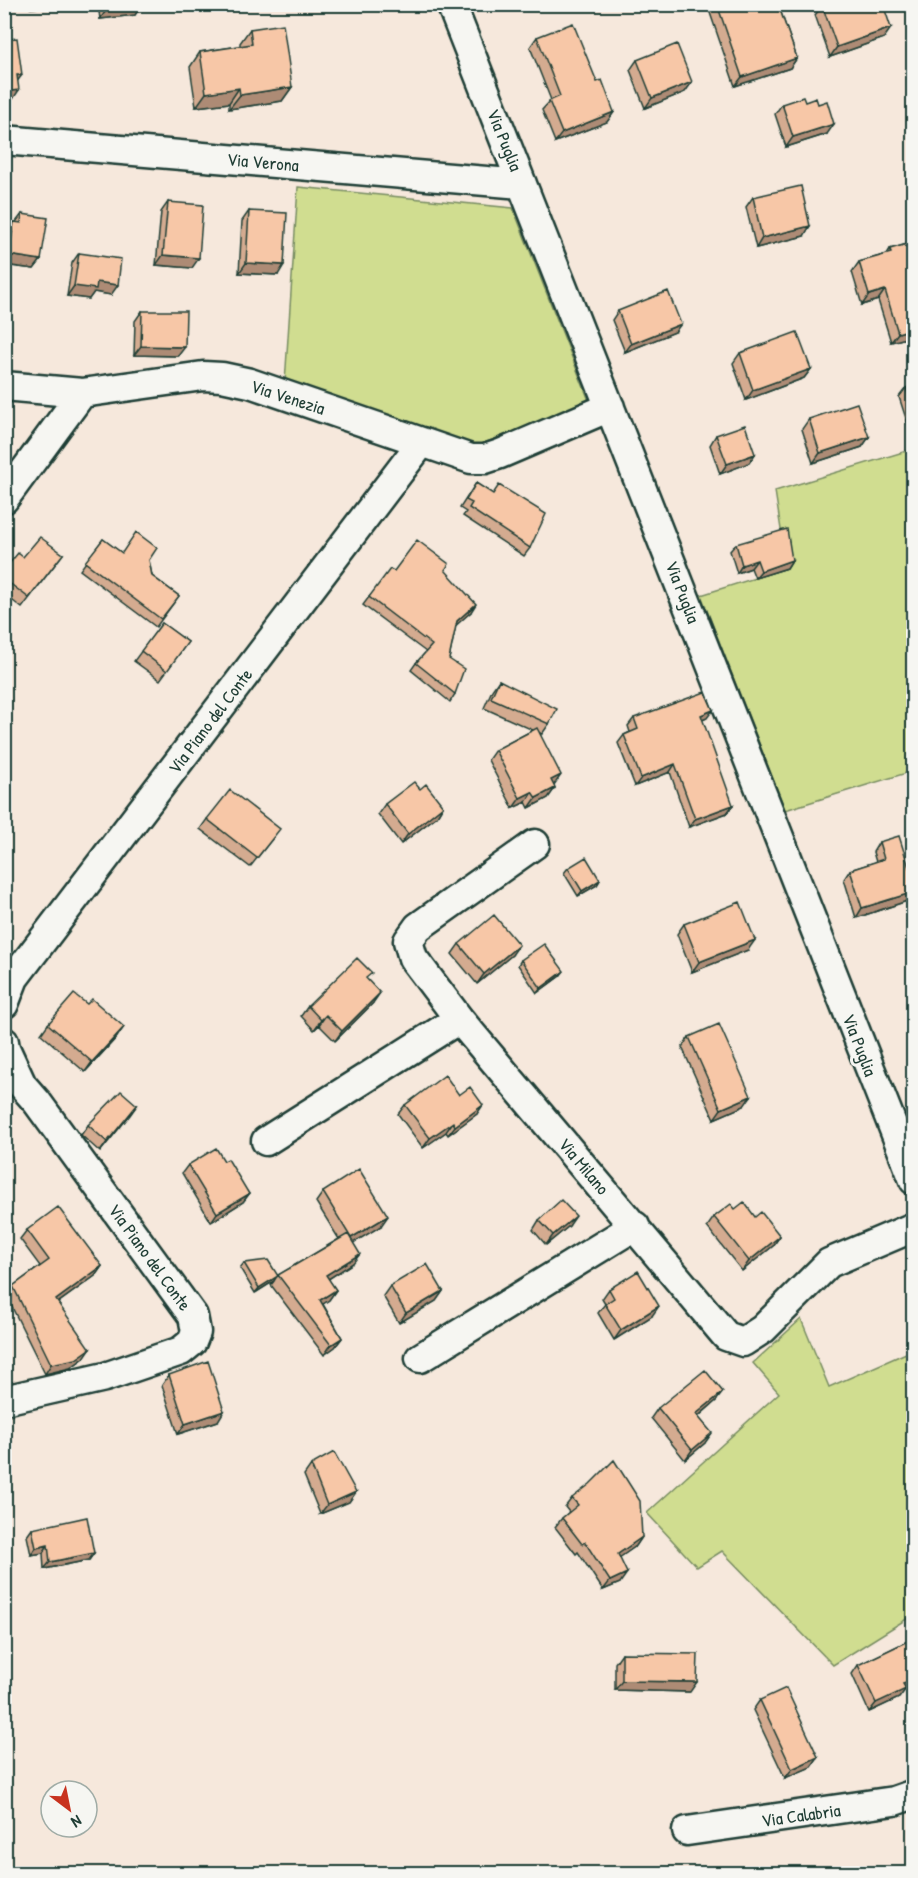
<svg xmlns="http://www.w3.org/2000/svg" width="918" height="1878" font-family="'Patrick Hand',sans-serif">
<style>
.green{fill:#d0dd90;stroke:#788d62;stroke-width:1.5}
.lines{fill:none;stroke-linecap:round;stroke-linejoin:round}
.minor-casing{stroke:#1f3d34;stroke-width:33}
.minor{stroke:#f6f6f2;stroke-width:28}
.wall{fill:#d4ab90;stroke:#1f3d34;stroke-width:1.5}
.shaded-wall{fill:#ad8b75;stroke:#1f3d34;stroke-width:1.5}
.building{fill:#f7c7a7;stroke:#1f3d34;stroke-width:1.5}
.labels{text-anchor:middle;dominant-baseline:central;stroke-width:6;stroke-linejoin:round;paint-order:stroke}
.street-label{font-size:18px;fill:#1f3d34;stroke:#f6f6f2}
</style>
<rect width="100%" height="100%" fill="#f6e8dc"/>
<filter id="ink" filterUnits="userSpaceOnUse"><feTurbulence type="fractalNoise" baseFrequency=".0167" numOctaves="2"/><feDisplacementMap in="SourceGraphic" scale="12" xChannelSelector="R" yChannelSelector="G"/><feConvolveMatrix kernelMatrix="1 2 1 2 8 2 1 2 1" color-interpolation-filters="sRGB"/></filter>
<g filter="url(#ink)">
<path class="green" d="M298 187 513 208 590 403 476 446 285 383Z
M913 449V771L785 810 701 595 787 568 775 491Z
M801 1319 829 1387 913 1350V1615L833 1665 722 1551 697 1567 647 1513 779 1393 753 1363Z"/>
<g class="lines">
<defs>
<path id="minor" d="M451 4 914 1180
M4 140 522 184
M4 386 82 393
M4 499 82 393 203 376 222 377 250 383 471 459H485L500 454 610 407
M535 844 418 927 408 941 413 958 459 1019 726 1336 743 1342 763 1329 829 1263 914 1227
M4 1004 14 978 422 442
M4 1042 5 1048 22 1085 37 1102 193 1316 196 1332 192 1342 181 1351 105 1377 4 1400
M266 1141 459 1019
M420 1358 635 1226
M687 1831 894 1801 914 1794"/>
</defs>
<use href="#minor" class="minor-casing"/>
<use href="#minor" class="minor"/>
</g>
<path class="wall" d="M26 4H51L49 6 31 8Z
M98 4H142L135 15 100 19Z
M707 4H778L797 58 790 68 735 86Z
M817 4H883L884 38 830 57 815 15 819 10Z
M250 29 292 87 282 101 229 109V103L196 107 190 67 200 52 240 46V43Z
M537 37 614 112 607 122 555 142 542 110 551 100 530 47Z
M637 60 692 82 685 92 645 108 630 70Z
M805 102 827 134 786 147 775 114 782 104Z
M753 197 804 236 756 248 746 207Z
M168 202 192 268 156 265 161 212Z
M249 211 278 275 239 273 242 221Z
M22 214 41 260 34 269 4 265V248L7 232 14 222H16Z
M914 242V336L891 342 878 300 862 305 852 272 859 262 887 254 890 249Z
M79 253 111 295 94 292 89 299 67 296 72 263Z
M142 311 178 356 134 355 135 321Z
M618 311 675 332 625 352 612 320Z
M740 353 811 369 804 378 746 400 733 363Z
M914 385V433L911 434 899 397 906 388Z
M809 419 869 437 862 447 813 463 802 429Z
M716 435 755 454 749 463 720 474 710 445Z
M476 483 530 548 524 556 463 516 466 512 460 508Z
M103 539 122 553 149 560 152 576 179 596 156 627 80 570Z
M736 544 792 560 787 568 755 578 751 568 737 573 730 551Z
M63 554 22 608 4 594V570L23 557Z
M445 570 471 612 456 624 449 659 455 694 450 702 411 670 416 663 426 652 363 605 369 597 394 571Z
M162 623 188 642 160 680 134 661Z
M499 680 549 724 542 734 540 733 555 788 548 798 529 808 526 802 513 808 488 760 495 750 533 730 484 708 492 690Z
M634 718H707L702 720 727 813 689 827 670 772 635 786 618 743 624 735 630 732 628 726Z
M420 789 443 806 437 816 401 844 378 814 385 804Z
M207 819 273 838 250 867 200 829Z
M879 842 910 900 856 918 844 879 850 870 876 862 873 852Z
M568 868 600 880 597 885 578 896 564 873Z
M684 924 748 950 692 972 677 934Z
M459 944 512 955 477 984 452 954Z
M521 960 560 976 537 993 518 965Z
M367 980 373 1003 335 1041 319 1025 314 1030 301 1016 308 1006Z
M48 1024 117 1037 85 1072 41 1034Z
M689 1037 744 1106 714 1119 682 1047Z
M459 1095 477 1114 448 1135 446 1132 423 1148 398 1114 405 1105Z
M137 1105 100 1152 81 1135 88 1125Z
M224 1161 249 1194 243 1202 211 1222 182 1173 188 1165Z
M323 1192 381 1226 353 1242V1263L328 1279 336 1290 329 1300 323 1304 342 1338 335 1347 324 1355 271 1285 274 1281 255 1293 240 1268 244 1263 277 1276 339 1239 316 1202Z
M735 1209 755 1217 780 1236 773 1246 742 1271 707 1227 714 1217Z
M539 1220 569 1226 546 1245 533 1230Z
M27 1230 102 1266 95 1276 58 1303 84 1358 70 1368 45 1374 6 1295 13 1286 40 1266 20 1239Z
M390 1286 443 1291 436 1301 399 1323 383 1296Z
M609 1289 652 1316 614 1340 598 1313 605 1304 602 1299Z
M169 1375 218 1421 178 1434 162 1385Z
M716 1401 698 1417 705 1443 685 1460 651 1418 658 1408Z
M311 1465 356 1492 349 1502 320 1514 304 1475Z
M572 1498 642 1537 636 1546 620 1557V1583L603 1590 578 1552 576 1554 555 1527 562 1518 569 1512 565 1507Z
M32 1529 94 1553 89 1560 44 1569 43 1553 31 1555 27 1536Z
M914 1638V1686L905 1690 899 1698 869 1712 852 1674 858 1665Z
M622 1653 690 1692 615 1690V1663Z
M760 1700 818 1757 811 1767 785 1778 753 1710Z"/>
<path class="shaded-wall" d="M34 4H51L49 6 31 8Z
M142 4 135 15 100 19 110 5Z
M891 28 884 38 830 57 837 47Z
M797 58 790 68 735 86 742 77Z
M17 75H22L16 83Z
M692 82 685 92 645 108 652 98Z
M292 87 282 101 229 109 240 95Z
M239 88 229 103 196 107 206 93Z
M19 90 13 99 4 100V92Z
M614 112 607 122 555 142 562 133Z
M834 124 827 134 786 147 793 137Z
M810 226 804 236 756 248 762 238Z
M9 255 41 260 34 269 4 265V261Z
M163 255 199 258 192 268 156 265Z
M246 263 284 265 278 275 239 273Z
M97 282 118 285 111 295 94 292 89 299 67 296 74 286Z
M885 290 878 300 862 305 869 295Z
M681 324 675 332 625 352 631 344Z
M914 328V336L891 342 898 333Z
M141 346 185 347 178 356 134 355Z
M811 369 804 378 746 400 753 390Z
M869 437 862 447 813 463 820 453Z
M755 454 749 463 720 474 727 464Z
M757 560 751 568 737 573 742 565Z
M792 560 787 568 755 578 761 571Z
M476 604 471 612 452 629 457 621Z
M713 710 707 718 695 723 701 715Z
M675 764 670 772 635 786 641 778Z
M561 775 554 785 544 790 551 780Z
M555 788 548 798 529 808 536 798Z
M532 792 526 802 513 808 520 798Z
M733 805 727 813 689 827 695 819Z
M443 806 437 816 401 844 408 834Z
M600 880 597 885 578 896 582 891Z
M914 892V895L910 900 856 918 862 908Z
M755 940 748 950 692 972 699 962Z
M519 945 512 955 477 984 484 974Z
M564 971 560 976 537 993 541 988Z
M380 993 373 1003 335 1041 342 1031Z
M326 1015 319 1025 314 1030 321 1020Z
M124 1027 117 1037 85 1072 92 1062Z
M751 1096 744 1106 714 1119 721 1109Z
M137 1105 130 1115 100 1152 107 1142Z
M483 1105 477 1114 448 1135 455 1126Z
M453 1122 446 1132 423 1148 430 1138Z
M249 1194 243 1202 211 1222 217 1213Z
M388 1216 381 1226 345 1248 351 1238Z
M576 1216 569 1226 546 1245 553 1235Z
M780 1236 773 1246 742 1271 749 1261Z
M360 1254 353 1263 319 1285 326 1275Z
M102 1266 95 1276 49 1309 56 1300Z
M277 1276 274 1281 255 1293 259 1288Z
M336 1290 329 1300 314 1310 320 1300Z
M443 1291 436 1301 399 1323 406 1313Z
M659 1306 652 1316 614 1340 621 1330Z
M342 1338 335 1347 324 1355 331 1345Z
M90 1349 84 1358 70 1368 45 1374 51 1364Z
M723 1392 716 1401 689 1424 696 1414Z
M224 1411 218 1421 178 1434 185 1424Z
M712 1433 705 1443 685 1460 692 1450Z
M356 1492 349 1502 320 1514 327 1505Z
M642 1537 636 1546 612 1563 618 1554Z
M48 1545 43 1553 31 1555 36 1548Z
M94 1553 89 1560 44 1569 50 1562Z
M627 1573 620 1583 603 1590 610 1581Z
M914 1680V1686L905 1690 899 1698 869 1712 876 1703 903 1684Z
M622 1681 697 1682 690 1692 615 1690Z
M818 1757 811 1767 785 1778 792 1769Z"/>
<path class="building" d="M717 4H778L797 58 742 77Z
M825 4H883L891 28 837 47 822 5Z
M573 23 597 82 602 80 614 112 562 133 549 101 560 96 537 37Z
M283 24 292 87 240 95 239 88 206 93 200 52 252 44 250 29Z
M4 28H6L8 39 17 38 22 75H17L19 90 4 92Z
M677 44 692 82 652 98 637 60Z
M803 97 805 102 816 98 818 104 827 101 834 124 793 137 782 104Z
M801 186 810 226 762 238 753 197Z
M168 202 203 205 199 258 163 255Z
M249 211 287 213 284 265 246 263Z
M22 214 48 218 41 260 9 255 14 222 21 223Z
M914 242V328L898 333 885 290 869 295 859 262 891 253 890 249Z
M79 253 121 259 118 285 97 282 96 289 74 286Z
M4 282 10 283 4 319Z
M668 291 681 324 631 344 618 311Z
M142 311H186L185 347 141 346Z
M797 332 811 369 753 390 740 353Z
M914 385V411L906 388Z
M857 403 869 437 820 453 809 419Z
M745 425 755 454 727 464 716 435Z
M476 483 493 494 499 485 546 514 530 548 469 508 472 503 466 500Z
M787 529 792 560 761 571 757 560 742 565 736 544Z
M136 532 157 548 149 560 152 576 179 596 161 619 85 562 103 539 122 553Z
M40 537 63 554 29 598 4 579V570L18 553 23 557Z
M417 540 449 564 445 570 476 604 457 621 449 659 464 669 455 694 416 663 432 645 369 597 390 569 394 571Z
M162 623 188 642 167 671 141 651Z
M499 680 557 709 549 724 491 698Z
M705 692 713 710 701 715 733 805 695 819 675 764 641 778 624 735 638 729 634 718Z
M537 728 561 775 551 780 555 788 536 798 532 792 520 798 495 750Z
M414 782 420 789 426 784 443 806 408 834 385 804Z
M230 790 280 829 257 858 207 819Z
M899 836 914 883V892L862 908 850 870 884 859 879 842Z
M586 857 600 880 582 891 568 868Z
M740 902 755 940 699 962 684 924Z
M494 915 519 945 484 974 459 944Z
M544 944 564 971 541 988 521 960Z
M357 958 372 973 366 978 380 993 342 1031 326 1015 321 1020 308 1006Z
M74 994 87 1004 92 999 124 1027 92 1062 48 1024Z
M719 1024 751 1096 721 1109 689 1037Z
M445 1075 459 1095 470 1087 483 1105 455 1126 453 1122 430 1138 405 1105Z
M121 1091 137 1105 107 1142 88 1125Z
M216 1148 224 1161 228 1159 249 1194 217 1213 188 1165Z
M359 1169 388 1216 351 1238 323 1192Z
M561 1200 576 1216 553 1235 539 1220Z
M744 1202 755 1217 761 1212 780 1236 749 1261 714 1217 731 1204 735 1209Z
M58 1207 102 1266 56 1300 90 1349 76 1359 51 1364 13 1286 49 1260 27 1230Z
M348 1234 360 1254 326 1275 336 1290 320 1300 342 1338 331 1345 278 1275Z
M268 1260 278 1276 259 1288 244 1263Z
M427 1264 443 1291 406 1313 390 1286Z
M638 1271 659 1306 621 1330 605 1304 614 1298 609 1289Z
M4 1336 7 1351 4 1352Z
M208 1361 224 1411 185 1424 169 1375Z
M705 1370 723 1392 696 1414 712 1433 692 1450 658 1408Z
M334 1452 356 1492 327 1505 311 1465Z
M614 1460 640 1501 642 1537 618 1554 627 1573 610 1581 585 1542 582 1544 562 1518 578 1505 572 1498 590 1484Z
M87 1517 94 1553 50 1562 48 1545 36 1548 32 1529Z
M914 1638V1680L903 1684 906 1689 876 1703 858 1665Z
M622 1653 698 1654 697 1682 622 1681Z
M786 1688 818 1757 792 1769 760 1700Z
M901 1868 904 1874H892Z"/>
</g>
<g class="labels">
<g class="street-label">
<text transform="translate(505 140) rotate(68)">Via Puglia</text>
<text transform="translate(263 162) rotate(5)">Via Verona</text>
<text transform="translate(288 397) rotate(18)">Via Venezia</text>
<text transform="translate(683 592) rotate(69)">Via Puglia</text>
<text transform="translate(210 721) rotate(-53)">Via Piano del Conte</text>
<text transform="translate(860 1045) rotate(69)">Via Puglia</text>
<text transform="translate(584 1166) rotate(50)">Via Milano</text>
<text transform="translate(150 1257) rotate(54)">Via Piano del Conte</text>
<text transform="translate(801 1815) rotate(-8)">Via Calabria</text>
</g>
</g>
<rect width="918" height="1878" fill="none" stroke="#f6f6f2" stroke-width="24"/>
<rect x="12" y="12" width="894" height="1854" fill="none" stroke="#1f3d34" stroke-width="2" filter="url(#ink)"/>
<g transform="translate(69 1809) rotate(148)"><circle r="28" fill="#f6f6f2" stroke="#a0aca6" stroke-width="1.5"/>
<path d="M0-4.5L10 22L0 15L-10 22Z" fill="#c8321e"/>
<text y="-9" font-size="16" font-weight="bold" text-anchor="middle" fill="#1f3d34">N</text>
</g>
</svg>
